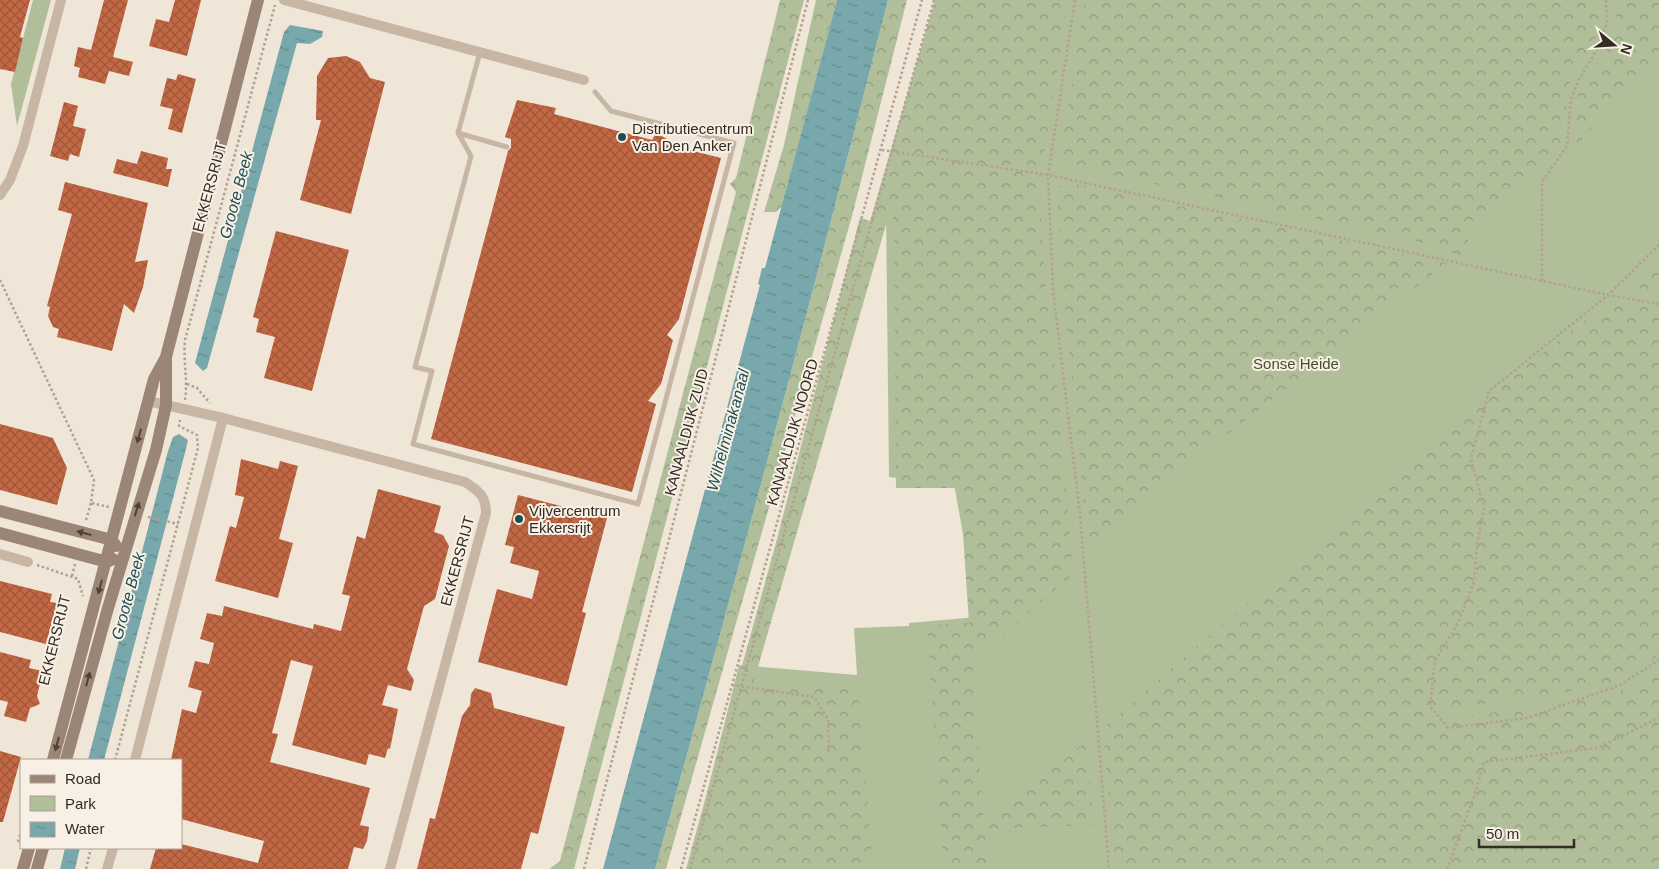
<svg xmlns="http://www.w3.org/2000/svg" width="1659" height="869" font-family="Arial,sans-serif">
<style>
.green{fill:#b0bf99}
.forest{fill:url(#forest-crowns)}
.water{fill:url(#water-ripples)}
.building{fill:url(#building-cross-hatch)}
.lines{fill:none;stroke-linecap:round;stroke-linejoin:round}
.path{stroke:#b3a08f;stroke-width:2.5;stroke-dasharray:2.5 2.5;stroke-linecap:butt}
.lane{stroke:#c8b6a5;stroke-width:5}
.street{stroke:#c8b6a5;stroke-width:10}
.secondary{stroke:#9b8576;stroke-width:12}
.oneway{fill:#4e423a}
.poi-dot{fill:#1d4e54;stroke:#f8f0e4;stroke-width:2}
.labels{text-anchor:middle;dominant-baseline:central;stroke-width:4;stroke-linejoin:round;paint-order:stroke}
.poi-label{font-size:15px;fill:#342b26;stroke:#f8f0e4;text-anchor:start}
.street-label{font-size:15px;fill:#342b26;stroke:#f8f0e4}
.park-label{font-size:15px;fill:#41512a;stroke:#f8f0e4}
.water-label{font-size:16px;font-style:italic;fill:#1d4e54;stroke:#f8f0e4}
</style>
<defs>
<pattern id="forest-crowns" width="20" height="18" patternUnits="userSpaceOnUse" patternTransform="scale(1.25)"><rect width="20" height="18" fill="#b0bf99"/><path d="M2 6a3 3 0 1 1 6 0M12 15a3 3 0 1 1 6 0" fill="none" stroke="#909b7d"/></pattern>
<pattern id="water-ripples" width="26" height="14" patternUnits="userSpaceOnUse" patternTransform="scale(1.25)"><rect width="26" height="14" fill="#78a8ac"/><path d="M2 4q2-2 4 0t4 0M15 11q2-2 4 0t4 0" fill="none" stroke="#63898c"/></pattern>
<pattern id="building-cross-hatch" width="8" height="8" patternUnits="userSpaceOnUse" patternTransform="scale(1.25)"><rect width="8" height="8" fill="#c36844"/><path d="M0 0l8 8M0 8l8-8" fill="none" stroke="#9f5639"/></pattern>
</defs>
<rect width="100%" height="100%" fill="#f0e6d8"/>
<path class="green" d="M33 0H51L17 126 11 84Z
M939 0H1659V869H688L739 665 857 675 854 628 909 626V623L978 617 954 484 889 477 886 211Z"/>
<path class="forest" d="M780 0H804L574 869H549L560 861 736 192 730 184 736 178Z
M816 0H837L782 206 776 212H764L784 145Z
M888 0H907L852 216 666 869H655C736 580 814 291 888 0Z
M935 0H1068L1042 167 1040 200 1045 279 1059 403 1073 574 972 662 984 828 1087 740 1094 825 985 829 987 869H944L927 625 969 623 960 488H896L894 230 892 204 753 684 858 687 873 869H686L777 539 860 218 870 221Z
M1085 0H1599L1600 19 1597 36 1572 76 1568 88 1563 140 1544 161 1536 178 1473 219 1464 257 1410 239 1063 164 1061 150Z
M1614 0H1659V67L1625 92 1574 148C1576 130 1572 112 1578 95 1588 70 1615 48 1616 19 1616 13 1614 6 1614 0Z
M1061 183 1080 185 1447 263 1088 543 1063 284 1057 192Z
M1659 262V292L1634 287Z
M1611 300 1659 309V655L1610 686 1432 711 1430 721 1610 697 1659 668V869H1115L1103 728 1464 415 1484 389 1491 393Z"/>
<path class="water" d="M837 0H888C814 291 736 580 655 869H603L760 285 758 284 762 268H765Z
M290 25 323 31 322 37 310 44 297 43 207 368 203 371 195 363 284 32Z
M179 434 188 440 186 449 104 760H88L168 451 173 437Z
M65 848H80L75 869H60Z"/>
<path class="building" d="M0 0H30L20 37 23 38 15 72 0 69Z
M104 0H128L113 57 133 62 129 76 109 71 105 84 78 77 80 68 74 66 78 47 91 50Z
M175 0H201L187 56 149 46 156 19 169 22Z
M346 56 360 62 370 78 385 82 351 214 300 200 321 120H316L317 76 328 58Z
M178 74 196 79 182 133 168 129 173 109 160 106 167 78 176 80Z
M517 100 556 108 554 114 652 140 656 133 667 139 665 144 721 158 679 319 667 335 673 340 661 384 648 401 656 404 632 492 431 439 508 151 511 148V139L505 137Z
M64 102 78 106 73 126 86 129 79 157 70 154 68 161 50 156Z
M141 151 168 158 166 169H172L168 187 113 173 117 159 137 164Z
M65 182 148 203 135 262 148 260 143 287 134 313 124 304 112 351 57 337 59 329 53 327 48 316 50 307 47 306 72 214 58 210Z
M276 231 349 250 312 391 264 378 275 337 256 332 259 319 253 317Z
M0 424 53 438 67 468 57 505 0 490Z
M241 459 278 469 280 461 298 466 279 539 293 543 278 598 215 581 230 526 236 528 244 497 235 495Z
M378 489 441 506 434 532 443 535 449 546 435 599 424 606 407 669 414 680 411 691 388 685 382 705 398 709 390 749 388 748 385 758 369 754 366 765 292 745 313 666 291 660 272 733 278 734 270 762 370 788 360 825 369 827 367 841 363 849 354 847 348 869H150L156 848H181V844L258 863 264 841 181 819V760H171L182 709 196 713 202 691 188 687 195 661 209 664 214 643 200 639 207 613 222 616 224 606 313 629 314 624 341 631 350 596 342 594 357 536 365 539Z
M518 495 607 518 582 612 586 613 567 686 478 662 497 589 532 599 539 571 510 563 514 547 505 545Z
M0 581 52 594 50 602 57 603 46 644 0 632Z
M0 652 31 660 29 668 43 671 37 696 40 704 30 708 26 722 4 716 8 702 0 700Z
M475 688 491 693 494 708 565 727 538 834 531 832 521 869H417L430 818 435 819 462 716 470 705 471 694Z
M0 751 21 757 3 822H0Z"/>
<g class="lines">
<path class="path" d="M1075 0 1048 175 1053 290 1080 514 1109 869
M882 150 1048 175 1608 295 1659 304
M1659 245 1608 295 1489 391 1471 458 1484 508 1477 546 1474 582 1458 623 1435 661 1430 706 1448 728 1527 718 1620 685 1659 660
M0 280 94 480 91 503 109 507
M1542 281V182L1567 146 1571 99 1578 81 1598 48 1607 23 1606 0
M187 384 197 388 210 403
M185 400C188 380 183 361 185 340L275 5
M148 517 178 524
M86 520 91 503
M37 565 78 579 83 596
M72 576 75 564
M732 685 814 697 828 719 829 754
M115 760 198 448 197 435 179 426 180 420
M18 842 21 831
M86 869 91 848
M584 869 808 0
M681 869 922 0
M690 869 934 0
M1447 869 1476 791 1484 762 1597 748 1659 718"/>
<path class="lane" d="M480 52 458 133 471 156 415 367 432 371 413 444 638 504 734 143 611 111 595 92
M458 133 507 147"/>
<path class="street" d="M284 0 584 80
M0 195 10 180 23 146 61 0
M148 401 223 418 465 482C479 491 486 496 486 513L390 869
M0 554 28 562
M135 760 223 418
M107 869 113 848"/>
<path class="secondary" d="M0 511 112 540 116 546
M0 533 107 562 113 559
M53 760 154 379 166 357 258 0
M66 760 108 608 156 450 166 405V360
M23 869 29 848
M37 869 43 848"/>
</g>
<defs><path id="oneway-solid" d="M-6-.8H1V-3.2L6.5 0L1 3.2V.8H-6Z" transform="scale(1.25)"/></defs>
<g class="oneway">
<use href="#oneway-solid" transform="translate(139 436) rotate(105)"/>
<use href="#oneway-solid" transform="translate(137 509) rotate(-73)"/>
<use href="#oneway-solid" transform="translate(84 533) rotate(-165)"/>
<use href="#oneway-solid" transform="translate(100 587) rotate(105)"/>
<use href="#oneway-solid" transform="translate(88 679) rotate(-75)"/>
<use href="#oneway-solid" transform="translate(57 744) rotate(105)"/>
</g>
<g class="poi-dot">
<circle cx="622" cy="137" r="5"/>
<circle cx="519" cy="519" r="5"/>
</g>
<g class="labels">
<g class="poi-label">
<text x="632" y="128">Distributiecentrum<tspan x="632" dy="17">Van Den Anker</tspan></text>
<text x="529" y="510">Vijvercentrum<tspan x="529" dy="17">Ekkersrijt</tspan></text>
</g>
<g class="street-label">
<text transform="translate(209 187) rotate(-75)">EKKERSRIJT</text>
<text transform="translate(686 432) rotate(-75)">KANAALDIJK ZUID</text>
<text transform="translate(792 432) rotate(-74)">KANAALDIJK NOORD</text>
<text transform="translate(457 561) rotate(-75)">EKKERSRIJT</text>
<text transform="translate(54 640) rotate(-76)">EKKERSRIJT</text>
</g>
<g class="park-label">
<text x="1296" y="363">Sonse Heide</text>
</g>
<g class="water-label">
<text transform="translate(236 195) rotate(-75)">Groote Beek</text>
<text transform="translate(728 430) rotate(-75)">Wilhelminakanaal</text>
<text transform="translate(128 596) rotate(-75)">Groote Beek</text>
</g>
</g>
<rect x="20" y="759" width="162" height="90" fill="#f8f0e4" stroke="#aaa198"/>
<rect x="30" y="775" width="25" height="8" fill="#9b8576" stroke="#aaa198"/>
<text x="65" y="784" font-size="15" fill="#342b26">Road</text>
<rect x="30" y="796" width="25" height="15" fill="#b0bf99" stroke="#aaa198"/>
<text x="65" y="809" font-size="15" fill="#342b26">Park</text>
<rect x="30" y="822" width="25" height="15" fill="url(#water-ripples)" stroke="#aaa198"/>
<text x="65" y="834" font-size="15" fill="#342b26">Water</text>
<g transform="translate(1614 45) rotate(108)" stroke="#f8f0e4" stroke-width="4" paint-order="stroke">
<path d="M0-4L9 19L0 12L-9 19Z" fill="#342b26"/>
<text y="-8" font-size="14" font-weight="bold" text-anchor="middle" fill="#342b26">N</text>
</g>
<path d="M1479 839v8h95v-8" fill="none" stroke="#342b26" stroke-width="2.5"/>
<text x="1486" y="839" font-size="15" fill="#342b26" stroke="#f8f0e4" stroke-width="4" paint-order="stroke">50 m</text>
</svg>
